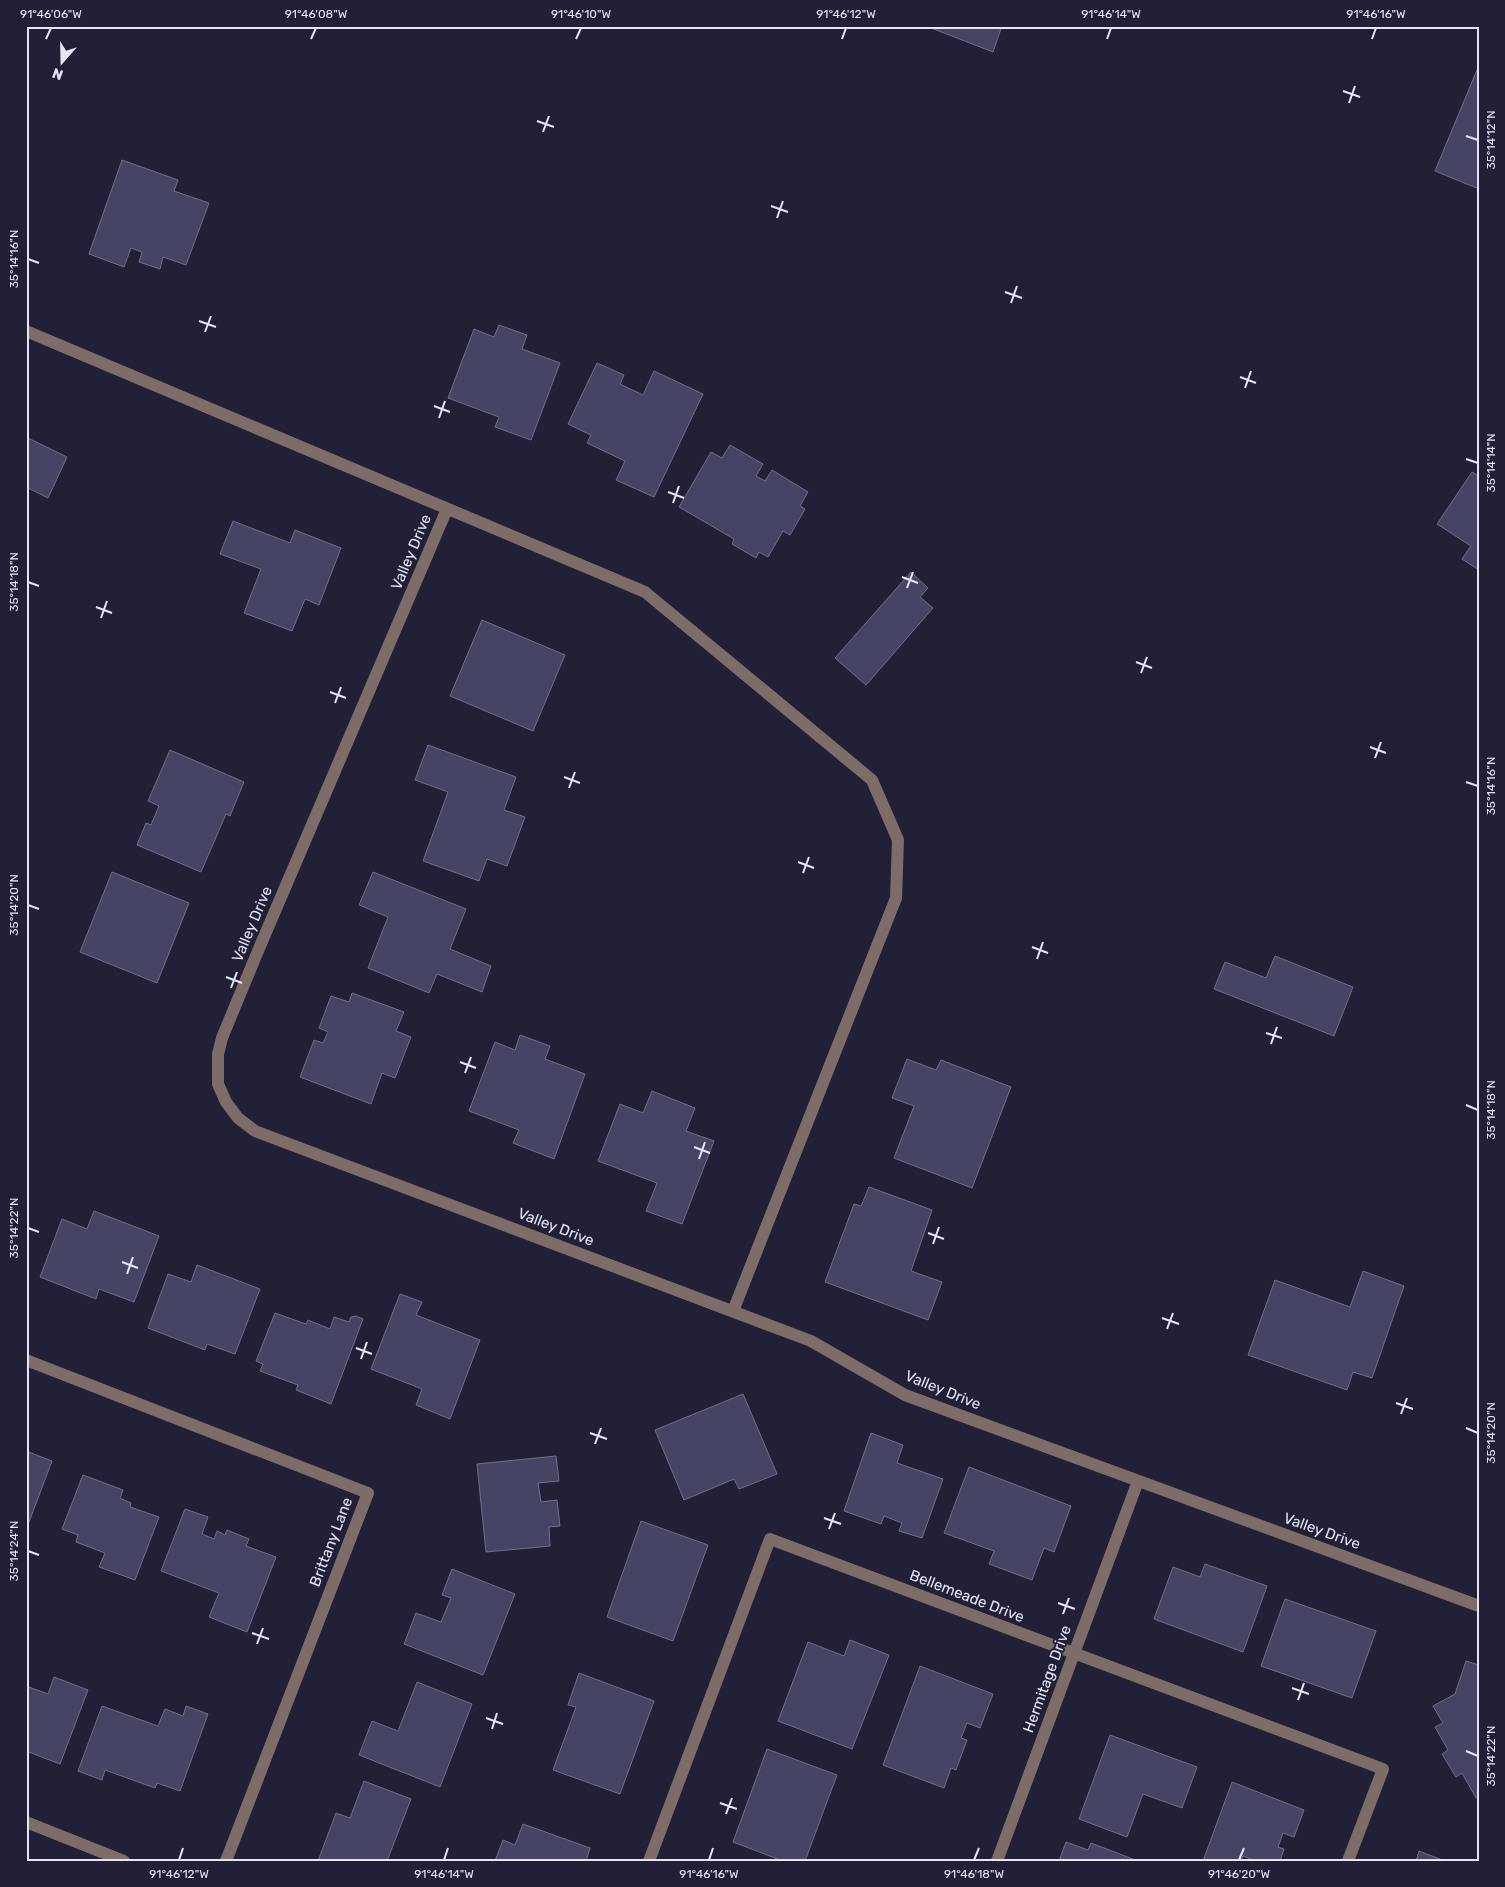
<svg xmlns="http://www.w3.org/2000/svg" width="1505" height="1887" font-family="Rubik,sans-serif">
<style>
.building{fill:#464465;stroke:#706f8b}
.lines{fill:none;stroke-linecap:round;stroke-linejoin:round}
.minor{stroke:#7c6d69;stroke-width:12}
.ticks{fill:none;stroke:#e5e5f6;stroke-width:2}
.labels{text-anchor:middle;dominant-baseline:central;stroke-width:4;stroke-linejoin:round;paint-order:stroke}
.street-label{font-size:15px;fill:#e5e5f6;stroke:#212037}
.neatline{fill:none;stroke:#e5e5f6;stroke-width:2}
.ticks-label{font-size:12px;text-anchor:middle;fill:#e5e5f6}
</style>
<rect width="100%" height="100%" fill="#212037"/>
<path class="building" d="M926 26H1002L993 52Z
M1479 65V189L1435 171Z
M122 160 178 180 174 191 209 203 186 265 163 257 160 269 139 262 142 252 131 248 124 267 89 254Z
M499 325 527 335 522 349 560 363 531 440 495 427 499 417 448 398 474 329 494 337Z
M597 363 624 375 620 384 643 395 654 371 703 394 654 497 616 480 625 461 587 443 591 435 568 424Z
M26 437 67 457 48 498 26 487Z
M730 445 763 464 756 476 765 481 772 470 808 492 800 506 805 509 790 535 783 531 768 557 759 552 756 558 732 544 734 539 679 507 711 452 722 458Z
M1472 472 1479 476V570L1462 559 1471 546 1437 524Z
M233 521 290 543 295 530 341 548 319 605 305 599 292 631 244 613 261 569 220 554Z
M911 572 928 588 920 597 933 608 866 685 835 658Z
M482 620 565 655 533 731 450 696Z
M428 745 516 777 504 810 525 817 507 866 487 859 479 881 423 861 448 792 415 780Z
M170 750 244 782 230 816 226 814 201 872 137 845 146 823 151 825 159 806 148 801Z
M112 872 189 903 157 983 80 952Z
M373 872 466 909 450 949 491 966 482 992 437 974 429 993 368 968 388 917 359 905Z
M1275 956 1353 987 1334 1036 1214 989 1225 962 1266 978Z
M352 993 404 1012 396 1031 411 1037 395 1078 382 1073 371 1104 300 1077 314 1040 323 1043 328 1032 319 1028 331 996 349 1002Z
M520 1035 550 1046 545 1059 585 1074 554 1159 513 1143 519 1130 469 1111 495 1042 515 1050Z
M907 1059 936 1070 941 1060 1011 1087 972 1188 894 1158 914 1106 892 1098Z
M652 1091 695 1108 686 1131 714 1141 682 1224 646 1211 657 1183 598 1161 620 1104 643 1113Z
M869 1187 932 1210 911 1271 942 1282 928 1320 825 1282 854 1204 861 1206Z
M94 1211 159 1236 134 1302 99 1289 96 1299 40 1277 62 1219 87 1229Z
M197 1265 260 1289 235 1354 207 1344 205 1350 148 1328 168 1274 191 1282Z
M1363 1271 1404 1286 1372 1378 1353 1372 1347 1390 1248 1355 1275 1280 1350 1307Z
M400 1294 422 1302 416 1315 480 1340 450 1419 416 1405 422 1389 371 1369Z
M275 1313 306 1324 308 1320 330 1329 334 1317 349 1322 351 1317 356 1316 363 1319 331 1404 296 1390 298 1385 260 1371 263 1364 256 1361Z
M743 1394 777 1474 739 1489 734 1479 684 1500 655 1430Z
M871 1433 903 1445 897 1463 943 1479 922 1538 899 1531 902 1523 884 1516 881 1524 844 1511Z
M26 1451 52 1461 26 1530Z
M556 1456 559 1481 538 1483 541 1502 557 1500 560 1526 549 1527 550 1546 486 1552 477 1464Z
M969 1467 1071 1506 1054 1552 1044 1548 1032 1580 989 1564 994 1551 944 1533Z
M83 1475 123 1490 120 1498 131 1503 130 1507 159 1517 135 1580 99 1567 105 1553 76 1542 78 1535 62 1529Z
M185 1509 208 1517 202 1534 214 1539 217 1531 225 1535 227 1530 249 1539 246 1546 276 1557 247 1632 209 1617 219 1593 161 1571Z
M641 1521 708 1545 673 1641 607 1617Z
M1205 1564 1267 1586 1243 1652 1154 1619 1173 1567 1200 1577Z
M452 1569 515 1594 483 1675 404 1644 416 1613 441 1622 451 1598 442 1595Z
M1285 1599 1376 1631 1352 1698 1261 1666Z
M850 1640 889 1655 852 1749 778 1721 808 1642 844 1656Z
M1466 1661 1479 1665V1796L1476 1798 1462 1773 1456 1777 1442 1754 1448 1750 1435 1727 1443 1723 1433 1706 1455 1694Z
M920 1666 993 1694 980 1728 967 1723 961 1738 967 1740 956 1770 951 1768 944 1788 883 1765Z
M579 1673 654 1701 620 1794 553 1770 576 1707 568 1705Z
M54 1677 88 1690 60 1764 26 1751V1686L48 1694Z
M417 1682 472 1704 440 1787 359 1755 372 1721 398 1731Z
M102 1706 158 1726 165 1709 183 1716 186 1706 208 1714 180 1791 157 1783 155 1788 105 1770 102 1780 78 1771Z
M1110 1735 1197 1767 1182 1808 1143 1794 1127 1837 1079 1819Z
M767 1749 837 1775 805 1861H783L733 1842Z
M364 1781 411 1799 387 1861H318L336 1813 350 1818Z
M1232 1782 1304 1810 1294 1837 1283 1833 1278 1847 1284 1849 1280 1861H1256L1243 1856 1241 1861H1203Z
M523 1824 590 1848 586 1861H495L503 1840 515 1845Z
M1066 1842 1088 1850 1091 1843 1138 1861H1059Z
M1419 1851 1445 1861H1416Z"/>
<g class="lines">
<path class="minor" d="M26 331 645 592 872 780 898 840 896 898 733 1311
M447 509 255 958 222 1038 218 1054V1084L226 1102 238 1118 255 1131 811 1341 905 1395 1479 1606
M26 1360 368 1493 226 1861
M26 1822 124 1861
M649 1861 770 1539 1383 1769 1348 1861
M997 1861 1138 1481"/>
</g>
<path class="ticks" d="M46 39 51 28M311 39 316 28M576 39 581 28M842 39 846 28M1107 39 1111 28M1372 39 1376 28M1343 91 1360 97M1349 103 1355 86M537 121 554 127M543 132 549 116M1466 136 1478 140M771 206 788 212M777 218 783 201M28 259 39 263M1005 292 1022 298M1011 303 1017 286M199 321 216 327M205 332 211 316M1240 377 1256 383M1245 388 1251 371M434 406 450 412M439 418 445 401M1466 459 1478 463M668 492 684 498M673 503 679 486M902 577 918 583M28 582 39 586M907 588 913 572M96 607 112 613M101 618 107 601M1136 662 1152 668M1141 673 1147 657M330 692 346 698M335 703 341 687M1370 747 1386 753M1375 758 1381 742M564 777 580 783M1466 782 1478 786M569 788 575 772M798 862 814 868M803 873 809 857M28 905 39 909M1032 947 1048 953M1037 959 1043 942M226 977 242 983M231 988 237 972M1266 1033 1282 1038M1271 1044 1277 1027M460 1062 476 1068M465 1073 471 1057M1466 1105 1478 1110M694 1147 710 1153M699 1159 705 1142M28 1228 39 1232M928 1233 944 1239M933 1244 939 1227M122 1262 138 1268M127 1274 133 1257M1162 1318 1179 1324M1167 1329 1173 1313M356 1348 372 1354M361 1359 367 1342M1396 1403 1413 1409M1401 1414 1407 1398M1466 1428 1478 1433M590 1433 607 1439M595 1444 601 1428M824 1518 841 1524M829 1529 835 1513M28 1551 39 1555M1058 1603 1075 1609M1063 1614 1069 1598M252 1633 269 1639M257 1644 263 1628M1292 1688 1309 1694M1298 1700 1304 1683M486 1718 503 1724M492 1729 497 1713M1466 1751 1478 1756M720 1803 737 1809M726 1814 732 1798M179 1860 183 1848M444 1860 448 1848M709 1860 713 1848M974 1860 979 1848M1239 1860 1244 1848"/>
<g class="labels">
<g class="street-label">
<text transform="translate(411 552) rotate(-67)">Valley Drive</text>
<text transform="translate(252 924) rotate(-67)">Valley Drive</text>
<text transform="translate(556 1227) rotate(21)">Valley Drive</text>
<text transform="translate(943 1390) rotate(22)">Valley Drive</text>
<text transform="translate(1322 1531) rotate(20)">Valley Drive</text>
<text transform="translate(331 1542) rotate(-69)">Brittany Lane</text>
<text transform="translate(967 1596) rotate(21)">Bellemeade Drive</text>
<text transform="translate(1047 1679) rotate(-70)">Hermitage Drive</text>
</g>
</g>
<rect width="1505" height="1887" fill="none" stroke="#212037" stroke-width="55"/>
<g transform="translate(62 62) rotate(200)" stroke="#212037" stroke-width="4" paint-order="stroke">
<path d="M0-4L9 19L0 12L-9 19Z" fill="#e5e5f6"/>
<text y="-8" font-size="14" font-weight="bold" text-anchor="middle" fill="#e5e5f6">N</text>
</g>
<rect x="28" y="28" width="1450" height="1832" class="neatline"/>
<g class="ticks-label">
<text x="51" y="18">91°46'06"W</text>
<text x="316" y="18">91°46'08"W</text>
<text x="581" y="18">91°46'10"W</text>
<text x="846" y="18">91°46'12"W</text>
<text x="1111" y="18">91°46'14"W</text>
<text x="1376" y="18">91°46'16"W</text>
<text transform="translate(1491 140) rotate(-90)" y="4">35°14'12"N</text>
<text transform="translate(14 259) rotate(-90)" y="4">35°14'16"N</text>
<text transform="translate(1491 463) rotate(-90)" y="4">35°14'14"N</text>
<text transform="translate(14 582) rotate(-90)" y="4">35°14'18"N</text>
<text transform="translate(1491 786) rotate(-90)" y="4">35°14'16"N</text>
<text transform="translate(14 905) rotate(-90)" y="4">35°14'20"N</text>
<text transform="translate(1491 1110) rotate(-90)" y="4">35°14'18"N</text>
<text transform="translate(14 1228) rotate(-90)" y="4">35°14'22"N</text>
<text transform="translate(1491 1433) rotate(-90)" y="4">35°14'20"N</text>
<text transform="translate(14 1551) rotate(-90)" y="4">35°14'24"N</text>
<text transform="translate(1491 1756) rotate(-90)" y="4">35°14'22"N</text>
<text x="179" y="1878">91°46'12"W</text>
<text x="444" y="1878">91°46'14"W</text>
<text x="709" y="1878">91°46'16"W</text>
<text x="974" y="1878">91°46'18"W</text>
<text x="1239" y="1878">91°46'20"W</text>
</g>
</svg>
